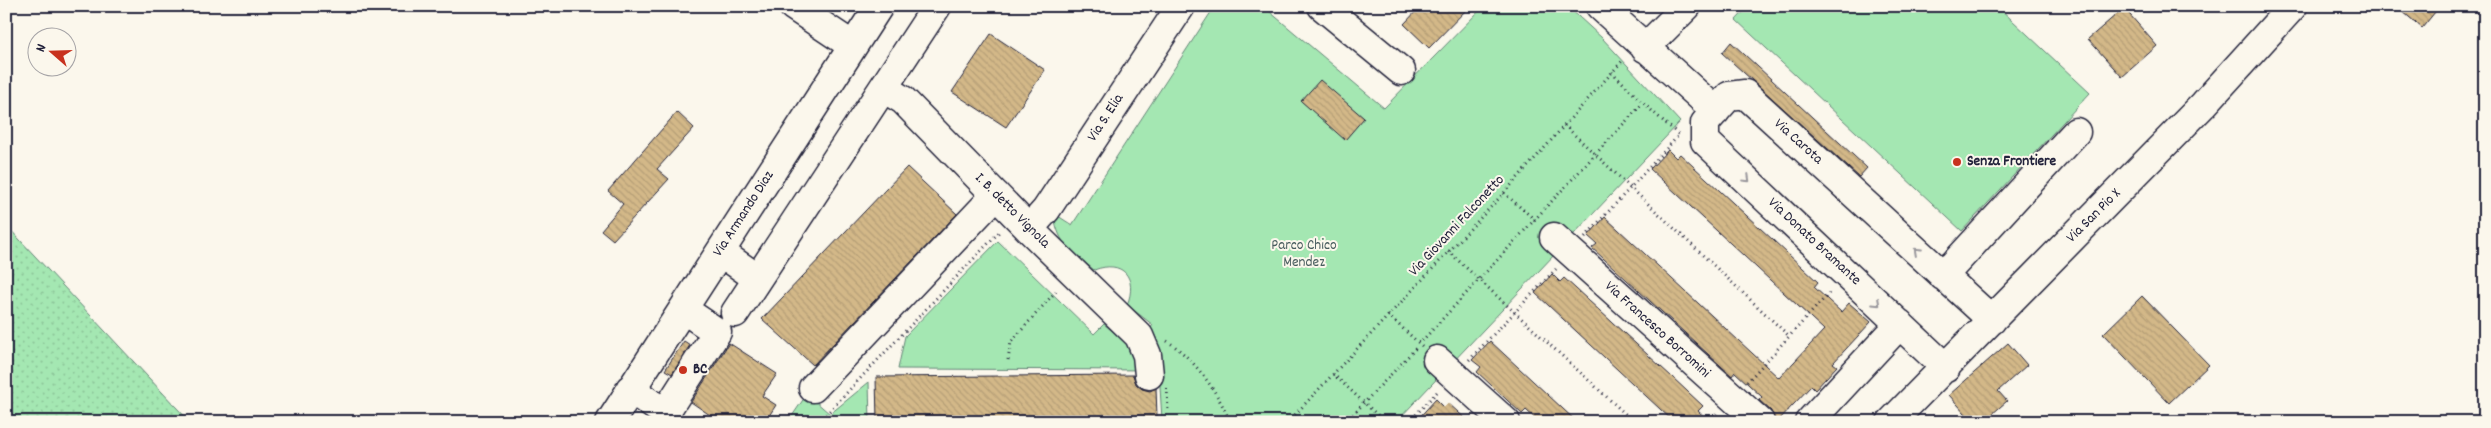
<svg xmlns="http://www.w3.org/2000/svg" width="2491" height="428" font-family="Dekko,sans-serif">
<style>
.grass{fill:url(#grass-dots);stroke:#638476}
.green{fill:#a4e7b2;stroke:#638476}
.building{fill:url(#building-back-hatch);stroke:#22223b}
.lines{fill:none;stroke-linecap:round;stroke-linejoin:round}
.minor-casing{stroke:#22223b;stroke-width:31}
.path{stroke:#22223b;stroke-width:3;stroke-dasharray:1 4;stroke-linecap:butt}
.minor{stroke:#fbf7ec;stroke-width:28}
.oneway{stroke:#99979c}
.poi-dot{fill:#c8321e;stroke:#fbf7ec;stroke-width:2}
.labels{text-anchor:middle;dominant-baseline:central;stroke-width:4;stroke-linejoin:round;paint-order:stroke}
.street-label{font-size:15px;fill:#22223b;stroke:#fbf7ec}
.poi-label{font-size:15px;font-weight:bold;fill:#22223b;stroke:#fbf7ec;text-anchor:start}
.park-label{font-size:15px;fill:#495d5f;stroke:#fbf7ec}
</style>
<defs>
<pattern id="grass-dots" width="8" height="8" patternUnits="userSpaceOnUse" patternTransform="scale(1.25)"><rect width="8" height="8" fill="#a4e7b2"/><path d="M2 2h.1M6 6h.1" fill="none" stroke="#8dc69a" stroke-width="1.8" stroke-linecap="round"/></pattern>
<pattern id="building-back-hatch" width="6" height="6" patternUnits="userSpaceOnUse" patternTransform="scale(1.25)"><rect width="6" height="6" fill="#d3b888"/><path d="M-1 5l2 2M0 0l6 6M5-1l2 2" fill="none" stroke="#b59e76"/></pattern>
</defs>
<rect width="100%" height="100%" fill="#fbf7ec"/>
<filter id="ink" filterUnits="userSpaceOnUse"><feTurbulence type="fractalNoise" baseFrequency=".02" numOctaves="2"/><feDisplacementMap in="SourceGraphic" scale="10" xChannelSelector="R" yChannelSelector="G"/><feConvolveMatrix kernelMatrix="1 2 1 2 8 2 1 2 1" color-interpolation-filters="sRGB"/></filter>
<g filter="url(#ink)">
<path class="grass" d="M6 225 190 422H6Z"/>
<path class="green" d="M1215 6H1275L1270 12 1384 108 1484 6H1567L1602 38 1680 122 1396 422H1113V419L1162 420 1159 370 898 369 905 336 998 241 1094 334 1104 324 1134 349 1153 325 1127 305C1138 278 1123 259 1094 270 1074 253 1061 248 1055 221L1058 216 1072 225Z
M1749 6H1997L2090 93 1962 231 1736 20Z
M869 382 870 422H788L807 394 830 414Z"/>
<path class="building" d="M1421 6H1470L1429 48 1404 24Z
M2396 6H2440L2422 28Z
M2124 8 2157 46 2122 77 2088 39Z
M991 34 1045 70 1006 127 952 92Z
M1731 42 1867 168 1859 177 1722 53Z
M1320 80 1364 118 1345 140 1301 101Z
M677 112 694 128 657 169 669 179 613 240 601 230 623 204 608 191Z
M1668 150 1676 158 1680 154 1773 240 1818 282 1814 287 1841 312 1849 303 1871 322 1833 363 1837 366 1815 390 1811 386 1777 422H1775L1771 411 1759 400 1762 397 1735 372 1732 376 1592 248 1597 244 1588 236 1605 217 1779 378 1824 330 1650 169Z
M907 167 957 214 813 365 762 319Z
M1552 274 1560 282 1564 278 1672 377 1703 406 1698 411 1710 422H1674L1535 293Z
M2142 296 2209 365 2169 403 2103 334Z
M684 341 690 345 672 374 665 370Z
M1490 341 1577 422H1539L1526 410 1522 414 1477 372 1481 367 1472 360Z
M729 343 777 374 762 396 776 405 765 422H720L691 402Z
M2008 343 2027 365 1998 391 2007 401 1983 422H1973L1949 395Z
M1133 375 1136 384 1142 389 1150 391 1156 388 1157 417 877 422 876 377Z
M1436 399 1444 407 1448 403 1469 422H1415Z"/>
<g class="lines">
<defs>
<path id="minor" d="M793 6 853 46
M1322 6 1401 71
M1600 6 1716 111
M1645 48 1687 6
M885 89 903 100 1029 229 1139 336 1147 355 1149 375
M1029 229 1046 210 1181 6
M1554 237 1760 422
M720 252 757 278
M1943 276 2076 132
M735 313 937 6
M1437 360 1506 422
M1946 368 1705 141V123L1729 96 1745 94 1992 320
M813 388 996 195
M630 389 665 413 717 332 683 309
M610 422 879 6
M1809 422 1900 324
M1891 422 2204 104 2293 6"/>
</defs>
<use href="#minor" class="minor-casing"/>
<path class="path" d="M1564 125 1789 336
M1504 193 1535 220
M1585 237 1679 135 1643 103 1612 72
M1448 251 1634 422
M1388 315 1422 346
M1167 341C1194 358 1218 392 1230 422
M1422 341 1643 103
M1008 360 1011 342 1058 289
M1469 360 1556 269
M1333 374 1385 422
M1747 382 1831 291
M1167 388 1168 412
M819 422 1001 230
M1288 422 1504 193 1624 59
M1346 422 1416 348
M1409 422 1438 391
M1710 422 1717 414"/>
<use href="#minor" class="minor"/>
</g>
<defs><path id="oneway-chevron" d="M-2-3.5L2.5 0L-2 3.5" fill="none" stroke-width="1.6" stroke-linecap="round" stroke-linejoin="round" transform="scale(1.25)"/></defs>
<g class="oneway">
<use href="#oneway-chevron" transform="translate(1747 179) rotate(44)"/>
<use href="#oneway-chevron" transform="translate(1917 251) rotate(-137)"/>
<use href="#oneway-chevron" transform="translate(1877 303) rotate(43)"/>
</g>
</g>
<g class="poi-dot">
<circle cx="1957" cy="162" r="5"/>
<circle cx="683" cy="370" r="5"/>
</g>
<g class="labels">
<g class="street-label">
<text transform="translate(1106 118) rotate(-57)">Via S. Elia</text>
<text transform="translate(1798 142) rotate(42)">Via Carota</text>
<text transform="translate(1012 211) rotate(45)">I. B. detto Vignola</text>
<text transform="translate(744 214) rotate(-57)">Via Armando Diaz</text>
<text transform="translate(2094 216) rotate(-45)">Via San Pio X</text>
<text transform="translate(1457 226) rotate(-47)">Via Giovanni Falconetto</text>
<text transform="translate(1814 242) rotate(43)">Via Donato Bramante</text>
<text transform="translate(1657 330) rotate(42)">Via Francesco Borromini</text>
</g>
<g class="poi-label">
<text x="1967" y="162">Senza Frontiere</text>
<text x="693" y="370">BC</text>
</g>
<g class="park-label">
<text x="1304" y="246">Parco Chico<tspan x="1304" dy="17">Mendez</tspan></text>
</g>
</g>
<rect width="2491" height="428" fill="none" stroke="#fbf7ec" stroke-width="25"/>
<rect x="12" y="12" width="2466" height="403" fill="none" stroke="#22223b" stroke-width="2" filter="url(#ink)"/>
<g transform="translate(52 52) rotate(290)"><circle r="24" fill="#fbf7ec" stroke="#a4a2a5"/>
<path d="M0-4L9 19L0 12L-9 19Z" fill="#c8321e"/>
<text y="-8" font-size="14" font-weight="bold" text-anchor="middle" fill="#22223b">N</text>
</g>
</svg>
